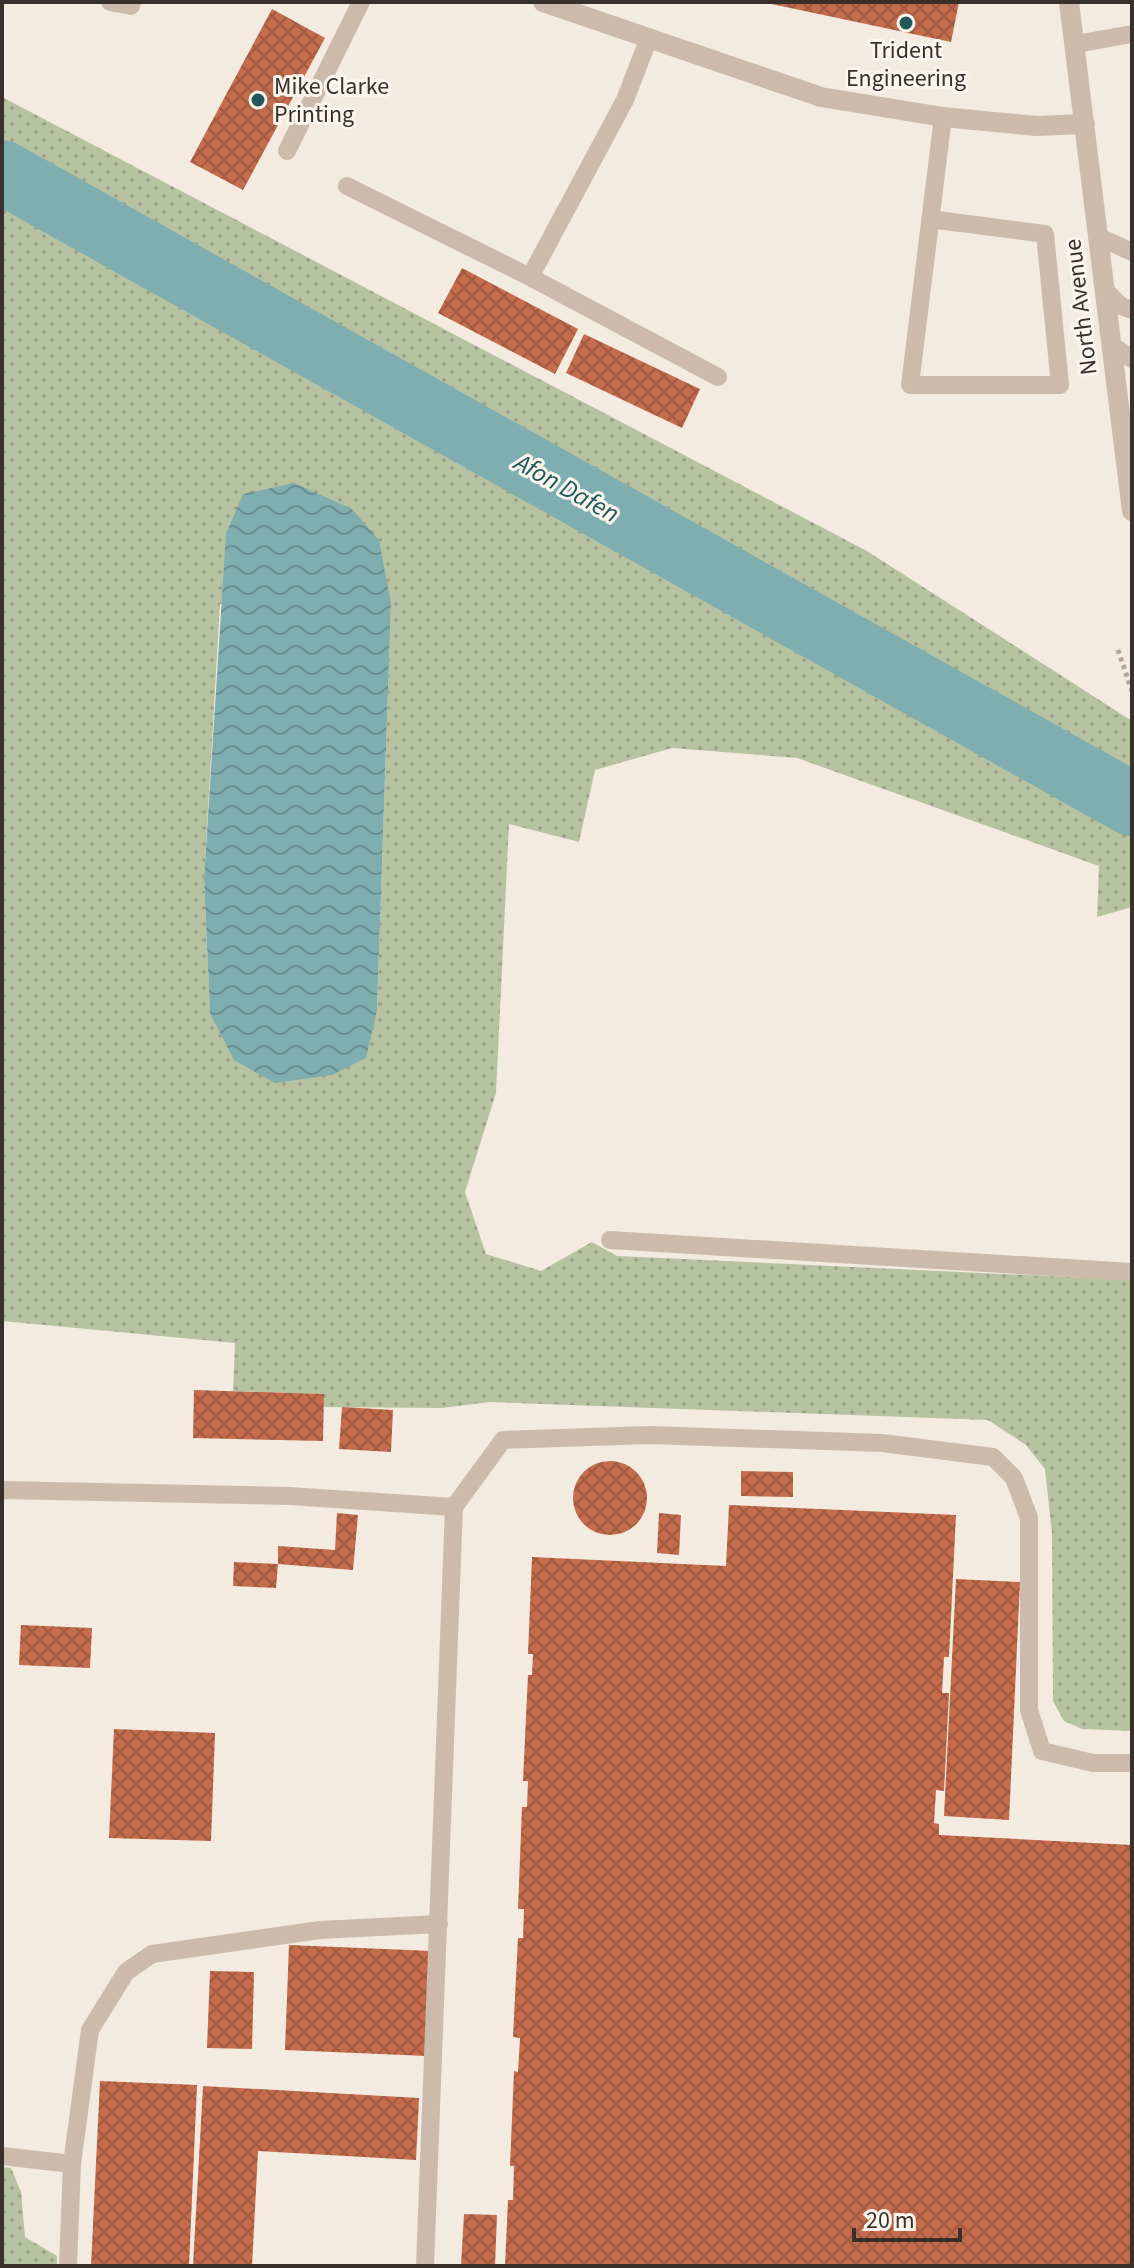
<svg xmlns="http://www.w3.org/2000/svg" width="1134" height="2268" font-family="'Source Sans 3',sans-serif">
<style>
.grass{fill:url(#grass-dots);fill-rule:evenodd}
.water{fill:url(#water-waves)}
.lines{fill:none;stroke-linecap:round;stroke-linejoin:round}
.river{stroke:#7faeb0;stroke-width:64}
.building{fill:url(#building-cross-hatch)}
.path{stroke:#b8a596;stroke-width:5;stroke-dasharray:4 4;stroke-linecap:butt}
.service{stroke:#ccbbac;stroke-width:18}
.minor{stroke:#ccbbac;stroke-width:20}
.poi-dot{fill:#20575c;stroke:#faf5ed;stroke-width:3}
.labels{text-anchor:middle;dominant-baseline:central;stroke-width:6;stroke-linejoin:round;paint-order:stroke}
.poi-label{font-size:24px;fill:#3a302b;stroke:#faf5ed}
.street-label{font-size:24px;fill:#3a302b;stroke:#faf5ed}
.water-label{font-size:26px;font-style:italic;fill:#20575c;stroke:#faf5ed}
</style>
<defs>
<pattern id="grass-dots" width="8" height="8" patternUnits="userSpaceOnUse" patternTransform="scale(2)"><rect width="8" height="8" fill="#b7c3a0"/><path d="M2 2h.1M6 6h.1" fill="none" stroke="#969f83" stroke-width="1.8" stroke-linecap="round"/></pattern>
<pattern id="water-waves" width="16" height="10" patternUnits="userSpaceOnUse" patternTransform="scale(2)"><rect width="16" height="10" fill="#7faeb0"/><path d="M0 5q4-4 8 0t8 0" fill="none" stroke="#698e8f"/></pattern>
<pattern id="building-cross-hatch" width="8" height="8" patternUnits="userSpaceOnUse" patternTransform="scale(2)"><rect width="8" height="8" fill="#c56c4c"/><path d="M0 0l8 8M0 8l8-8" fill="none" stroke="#a1593f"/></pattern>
</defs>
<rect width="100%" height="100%" fill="#f3ebe0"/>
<path class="grass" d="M2 97 867 551 1132 721V777L2 154Z
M2 181 1132 820V907L1097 917 1099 866 797 758 672 748 595 770 579 842 509 824 496 1093 465 1192 486 1254 541 1271 592 1242 617 1256 1132 1280V1731L1082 1729 1064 1721 1053 1701 1052 1533 1045 1469 1026 1445 988 1420 490 1402 442 1408 324 1407V1394L233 1391 235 1343 2 1321ZM391 603 377 1010 210 1013 204 879 220 604Z
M2 2167 11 2168 21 2192 25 2237 57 2256V2266H2Z"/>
<path class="water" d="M294 483 352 509 379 540 391 603 377 1010 366 1058 332 1075 275 1083 234 1060 210 1013 204 879 226 534 243 494Z"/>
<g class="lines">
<path class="river" d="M2 172 1132 804"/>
</g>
<path class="building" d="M762 2H959L951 42Z
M272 9 325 38 243 190 190 162Z
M462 268 578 329 555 374 438 313Z
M584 334 700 389 682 428 566 373Z
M194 1390 324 1394 323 1441 193 1438Z
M342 1407 393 1410 391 1452 339 1449Z
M573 1498a37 37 0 1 1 74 0a37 37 0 1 1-74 0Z
M741 1471 793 1472V1497L741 1496Z
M729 1505 956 1515 949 1657H944L942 1693H949L944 1791 936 1790 934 1823 939 1824V1835L1132 1845V2266H505L508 2200H513L514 2166H510L514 2071 518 2072 520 2038 513 2037 518 1938H523L524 1909H518L522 1807H527L528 1781H523L528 1675H532L533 1654H528L532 1557 726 1566Z
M337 1513 358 1515 353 1570 278 1564V1546L335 1550Z
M659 1513 681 1515 679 1555 657 1553Z
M234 1562 278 1564 276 1588 233 1586Z
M956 1579 1020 1582 1009 1820 944 1816Z
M21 1625 92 1628 90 1668 19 1665Z
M114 1729 215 1733 211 1841 109 1838Z
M289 1945 432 1951 427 2056 285 2050Z
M210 1971 254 1972 252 2049 207 2048Z
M100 2081 197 2085 189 2266H91Z
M203 2086 419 2098 416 2160 258 2151 252 2266H193Z
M464 2214 497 2215 495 2266H461Z"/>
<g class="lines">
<path class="path" d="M1118 650 1132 691"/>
<path class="service" d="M110 2 131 6 132 2
M1076 44 1132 34
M287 151 361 2
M347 186 530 277 718 377
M930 219 1045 234 1060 385H910L943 117
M1099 237 1132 252
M530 277 625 100 649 38
M1106 291 1121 306 1132 310
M1113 346 1132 359
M610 1240 1132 1272
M2 1490 290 1496 454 1507
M2 2156 72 2164
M68 2266 72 2164 90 2030 126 1972 152 1954 320 1930 439 1924
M425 2266 454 1507 503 1440 650 1435 882 1443 993 1457 1014 1478 1029 1518V1710L1042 1751 1093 1763H1132"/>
<path class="minor" d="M543 2 821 97 943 117 1036 126 1085 124
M1069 2 1132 511"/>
</g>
<g class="poi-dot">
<circle cx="906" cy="23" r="8"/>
<circle cx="258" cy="100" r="8"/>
</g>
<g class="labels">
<g class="poi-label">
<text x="906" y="50">Trident<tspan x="906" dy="28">Engineering</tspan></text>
<text x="274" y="86" text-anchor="start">Mike Clarke<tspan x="274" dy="28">Printing</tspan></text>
</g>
<g class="street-label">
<text transform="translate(1081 307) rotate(-97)">North Avenue</text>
</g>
<g class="water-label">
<text transform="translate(567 488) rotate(29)">Afon Dafen</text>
</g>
</g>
<rect width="1134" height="2268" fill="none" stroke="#3a302b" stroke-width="8"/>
<path d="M854 2228v12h106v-12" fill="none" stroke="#3a302b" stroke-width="4"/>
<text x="866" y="2228" font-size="24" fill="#3a302b" stroke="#faf5ed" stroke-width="6" paint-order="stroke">20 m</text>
</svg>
